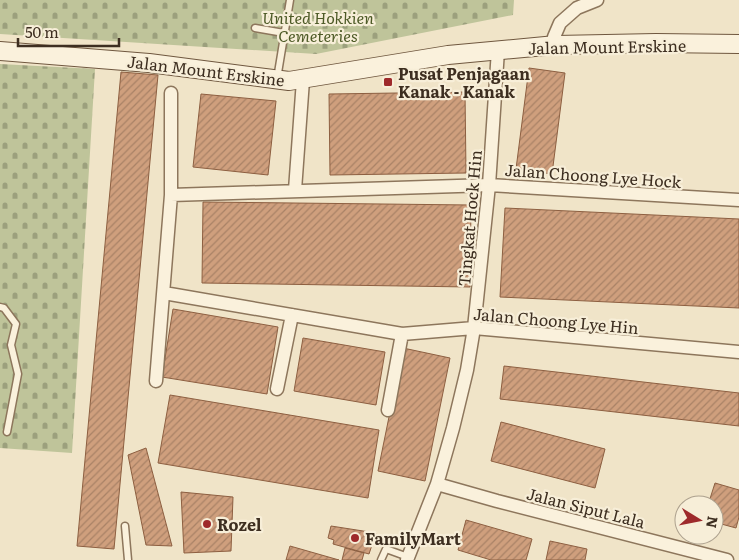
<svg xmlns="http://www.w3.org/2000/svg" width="739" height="560" font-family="Literata,serif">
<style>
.cemetery{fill:url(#cemetery-stones)}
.building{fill:url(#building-hatch);stroke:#8d5f41}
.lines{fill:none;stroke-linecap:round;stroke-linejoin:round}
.service-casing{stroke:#8d765c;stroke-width:9}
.minor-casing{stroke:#8d765c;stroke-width:15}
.secondary-casing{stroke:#6f573f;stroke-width:20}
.service{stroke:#faf1dc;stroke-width:6}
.minor{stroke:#faf1dc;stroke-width:12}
.secondary{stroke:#faf1dc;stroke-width:18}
.poi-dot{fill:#9e2a2b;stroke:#f7eed8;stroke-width:2}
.labels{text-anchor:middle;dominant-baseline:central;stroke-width:4.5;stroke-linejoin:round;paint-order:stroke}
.park-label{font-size:16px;font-style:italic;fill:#4d5a26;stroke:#f7eed8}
.street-label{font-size:16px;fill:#3d2e20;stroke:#f7eed8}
.poi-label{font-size:16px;font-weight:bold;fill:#3d2e20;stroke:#f7eed8;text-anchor:start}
</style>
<defs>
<pattern id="cemetery-stones" width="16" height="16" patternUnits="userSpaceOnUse" patternTransform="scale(1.25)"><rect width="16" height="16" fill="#bfc49a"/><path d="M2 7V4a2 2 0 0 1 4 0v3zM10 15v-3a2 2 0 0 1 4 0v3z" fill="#9ca07d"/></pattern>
<pattern id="building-hatch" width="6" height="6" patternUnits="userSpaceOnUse" patternTransform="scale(1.25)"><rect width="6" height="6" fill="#cf9f7d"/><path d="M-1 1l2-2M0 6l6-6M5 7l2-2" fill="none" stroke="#a98266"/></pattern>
</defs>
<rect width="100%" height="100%" fill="#f0e4c8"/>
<path class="cemetery" d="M0 0H514L513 15 316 54 0 34Z
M0 64 95 69 72 453 0 448Z"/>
<path class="building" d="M529 68 565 73 552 174 516 169Z
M121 72 158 75 114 549 77 546Z
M465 92 466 173 330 175 329 94Z
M201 94 276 101 268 175 193 167Z
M203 202 471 205 470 287 202 283Z
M505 208 739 219V308L500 297Z
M173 309 278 327 267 394 162 377Z
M303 338 385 352 376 405 294 391Z
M403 348 450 358 425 481 378 471Z
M504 366 739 393V426L500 399Z
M170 395 379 430 368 498 158 463Z
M501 422 605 449 595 488 491 461Z
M146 448 172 546 146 545 128 455Z
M715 483 739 490V517L736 528 714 522V505H708Z
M181 492 233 497 231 551 184 553Z
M466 520 532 539 526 560H491L458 550Z
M331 526 376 533 369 554 333 544 334 540 328 538Z
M550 541 587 549 585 560H546Z
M290 546 339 560H286Z
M345 548 364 553 362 560H342Z"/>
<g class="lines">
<defs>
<path id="service" d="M255 28 284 33
M277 79 290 0
M0 307 4 308 16 324 11 345 18 374 7 432
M125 526 128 560
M381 560 386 549 408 557"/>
<path id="minor" d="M556 45 554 37 560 23 577 8 597 0
M295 190 303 80
M171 195 489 185 739 200
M164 293 402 334 474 328 739 352
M156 381 171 195V93
M277 389 292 315
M388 410 402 334
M437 484 497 501 727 560
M407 560 437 484 453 428 467 370 474 328 489 185 498 50"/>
<path id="secondary" d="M0 51 149 63 289 81 448 55 556 45 656 43 739 44"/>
</defs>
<use href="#service" class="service-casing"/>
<use href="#minor" class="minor-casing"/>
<use href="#secondary" class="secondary-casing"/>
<use href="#service" class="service"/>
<use href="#minor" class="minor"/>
<use href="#secondary" class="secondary"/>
</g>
<g class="poi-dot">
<rect x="383" y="77" width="10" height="10" rx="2.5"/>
<circle cx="207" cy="524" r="5"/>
<circle cx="355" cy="538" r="5"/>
</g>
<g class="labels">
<g class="park-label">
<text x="318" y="17">United Hokkien<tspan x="318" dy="18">Cemeteries</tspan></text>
</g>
<g class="street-label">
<text transform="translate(607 46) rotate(-1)">Jalan Mount Erskine</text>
<text transform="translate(206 70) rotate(7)">Jalan Mount Erskine</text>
<text transform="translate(593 175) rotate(4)">Jalan Choong Lye Hock</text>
<text transform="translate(469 218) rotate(-85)">Tingkat Hock Hin</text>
<text transform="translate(556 320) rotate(5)">Jalan Choong Lye Hin</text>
<text transform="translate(586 507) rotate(14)">Jalan Siput Lala</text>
</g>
<g class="poi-label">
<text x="398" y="73">Pusat Penjagaan<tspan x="398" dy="18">Kanak - Kanak</tspan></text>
<text x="217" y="524">Rozel</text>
<text x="365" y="538">FamilyMart</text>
</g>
</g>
<g transform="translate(699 520) rotate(100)"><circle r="24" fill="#f7eed8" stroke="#ada18e"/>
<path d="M0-4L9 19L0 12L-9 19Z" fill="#9e2a2b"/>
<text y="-8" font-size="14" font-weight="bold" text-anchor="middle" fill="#3d2e20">N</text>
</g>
<path d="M18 38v8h101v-8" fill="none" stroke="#3d2e20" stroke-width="2.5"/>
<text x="25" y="38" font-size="15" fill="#3d2e20" stroke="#f7eed8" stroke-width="4" paint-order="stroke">50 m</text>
</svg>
